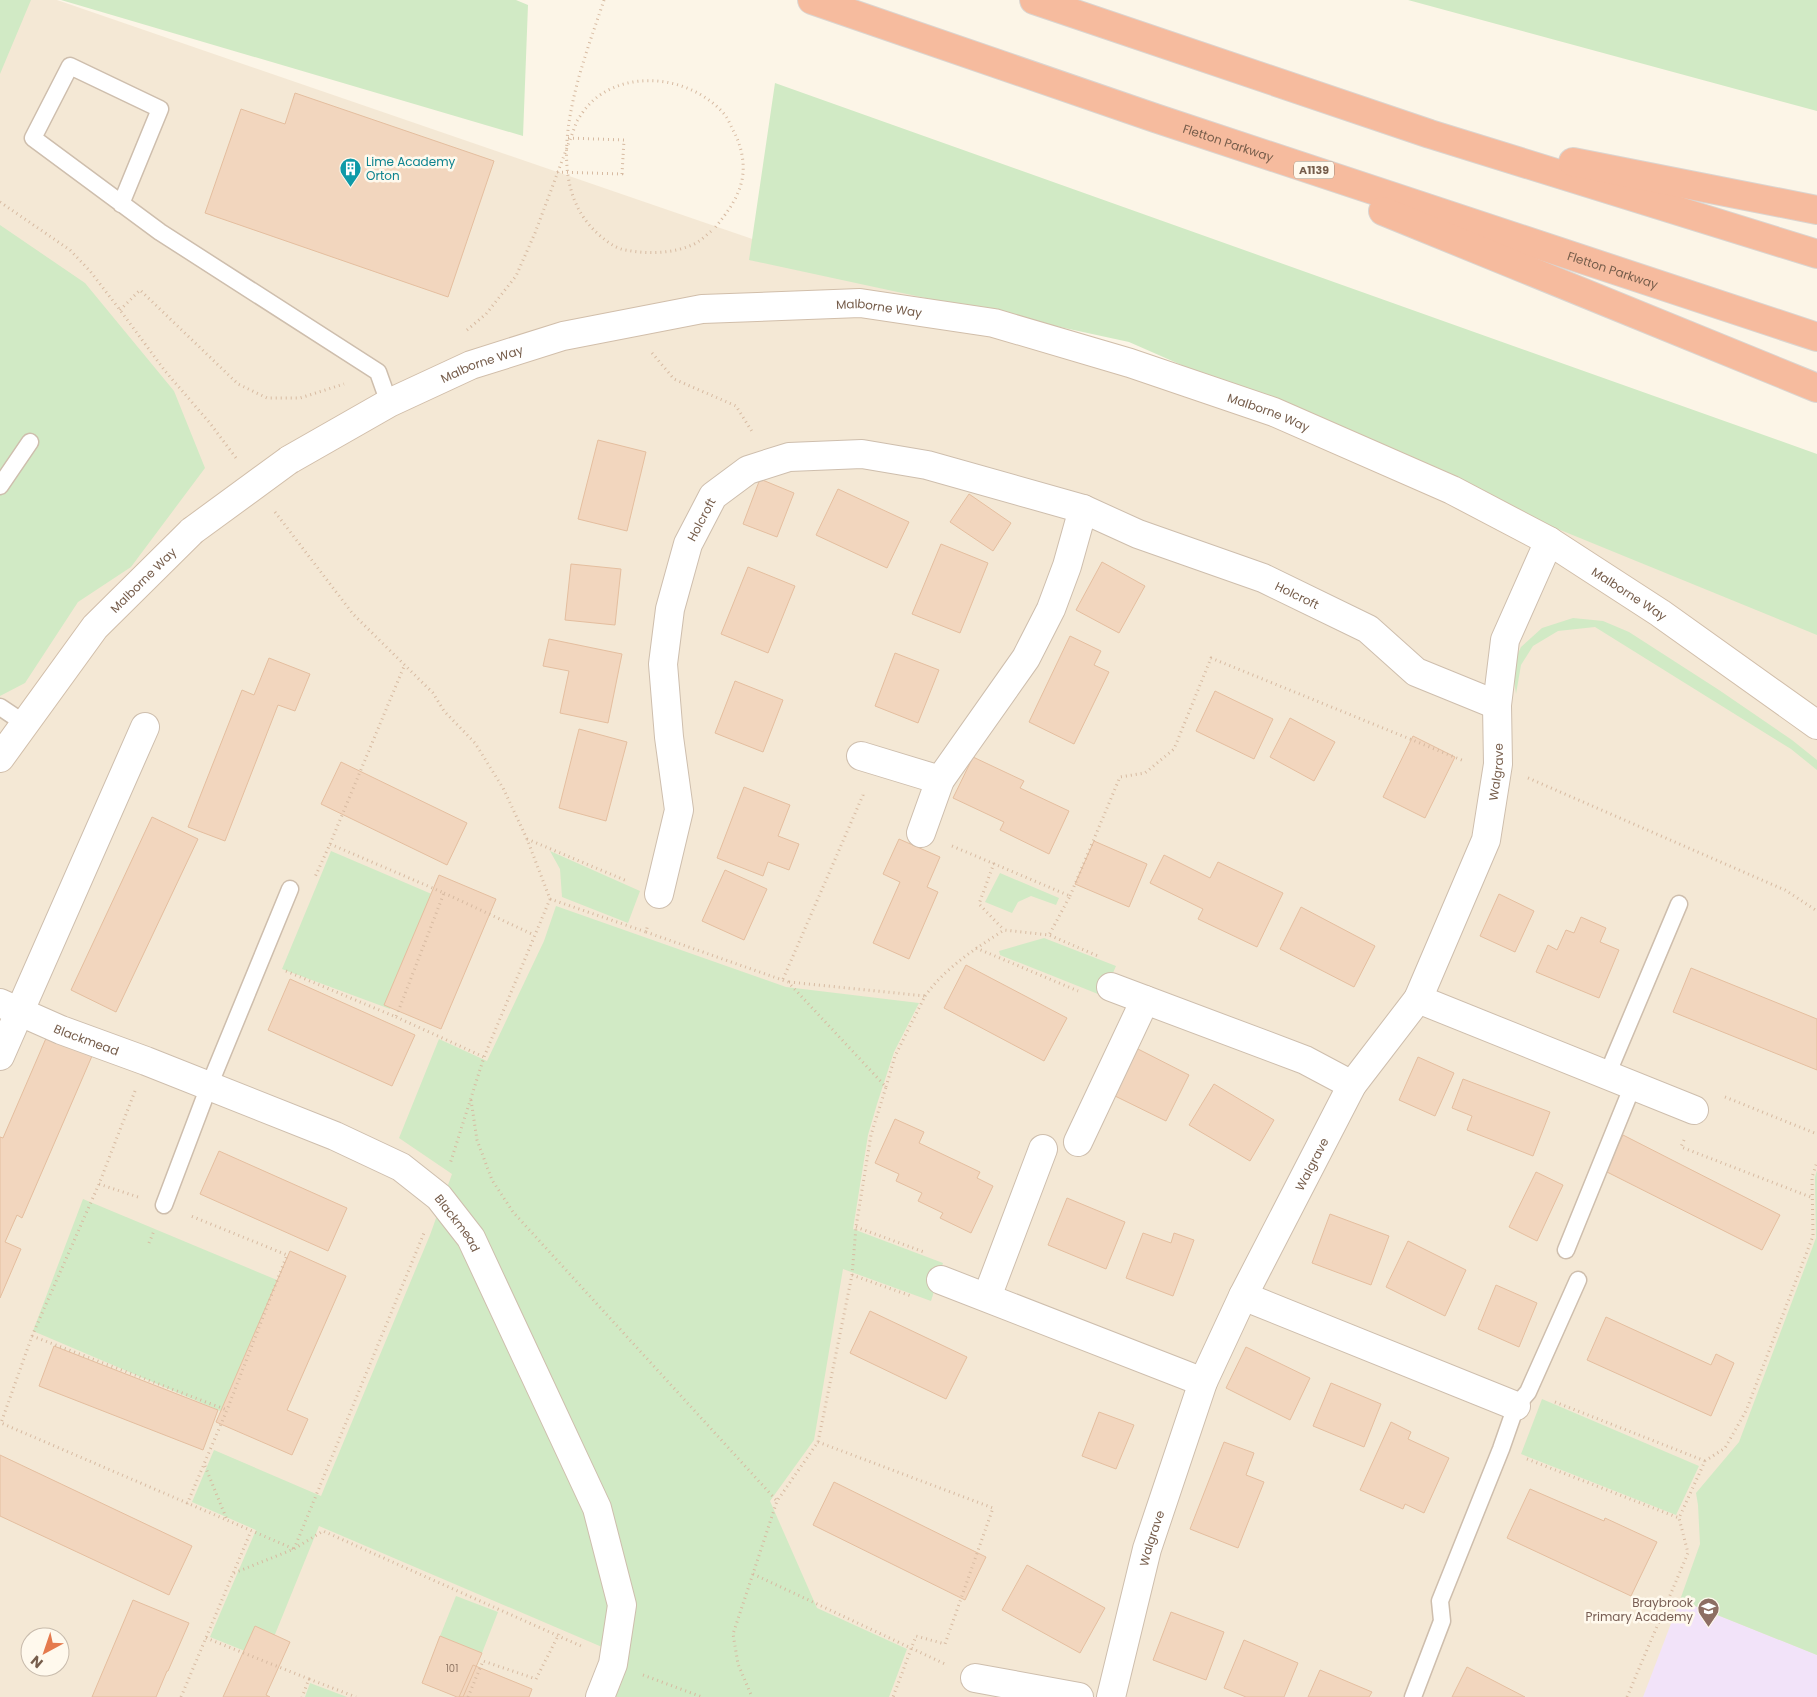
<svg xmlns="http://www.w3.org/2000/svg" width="1817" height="1697" font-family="Poppins,sans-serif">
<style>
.residential{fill:#f4e8d5;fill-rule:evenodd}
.education{fill:#f2e3f9}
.green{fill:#d1eac5}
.building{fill:#f2d6be;stroke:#e4be9f}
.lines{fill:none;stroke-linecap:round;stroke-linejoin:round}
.lane-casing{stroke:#cebead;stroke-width:19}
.street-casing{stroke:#cebead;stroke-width:30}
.secondary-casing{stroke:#d1beaa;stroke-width:30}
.highway-casing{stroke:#dbd5d0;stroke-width:30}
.path{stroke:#d7baa1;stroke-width:3;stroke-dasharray:1 4;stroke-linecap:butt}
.lane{stroke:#fff;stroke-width:16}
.street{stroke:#fff;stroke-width:28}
.secondary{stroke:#fff;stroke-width:28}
.highway{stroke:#f6bb9e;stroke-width:28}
.secondary-bridge-casing{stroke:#d1beaa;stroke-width:30;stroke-linecap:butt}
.path-bridge{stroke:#d7baa1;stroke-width:3;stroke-dasharray:1 4;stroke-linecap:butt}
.secondary-bridge{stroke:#fff;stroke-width:28}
.labels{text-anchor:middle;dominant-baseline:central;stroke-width:5;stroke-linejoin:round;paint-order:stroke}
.number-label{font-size:10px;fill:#957b68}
.shield{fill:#fff9ed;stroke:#9f8c7c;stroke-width:1}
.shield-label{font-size:11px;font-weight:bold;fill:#765d4b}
.street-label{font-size:12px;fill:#765d4b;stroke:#fff9ed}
.culture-label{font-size:12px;fill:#0d838f;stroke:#fff9ed;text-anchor:start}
.education-label{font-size:12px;fill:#785e54;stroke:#fff9ed;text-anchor:end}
</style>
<rect width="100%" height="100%" fill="#fcf5e7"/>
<path class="residential" d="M0 0H57L1817 605V1697H0ZM30 1637H60V1667H30Z"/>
<path class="education" d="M1680 1600 1817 1655V1697H1643Z"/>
<path class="green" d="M0 0H31L0 74Z
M61 0H516L528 5 523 136Z
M1408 0H1817V111Z
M775 83 1817 454V635L1526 516 1129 342 749 260Z
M0 225 85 283 174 391 205 468 131 567 78 602 25 683 0 696Z
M1573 618 1603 621 1629 632 1719 690 1792 740 1817 760V770L1791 749 1595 627 1558 631 1533 646 1521 665 1516 694 1512 666 1521 647 1542 628Z
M331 851 434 895 390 1009 282 969Z
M550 851 640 891 628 923 562 897 560 869Z
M1000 873 1059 898 1056 905 1031 896 1018 902 1012 913 985 902Z
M556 906 786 987 919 1003 894 1052 877 1104 868 1135 853 1229 943 1263 931 1301 843 1269 814 1440 770 1501 817 1608 907 1649 889 1697H605L609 1650 319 1526 265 1659 210 1637 256 1530 192 1502 214 1450 321 1496 430 1235 452 1174 399 1138 439 1039 487 1061 544 941Z
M1044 938 1116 966 1103 996 1000 955 999 951Z
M1817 1170V1655L1680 1600 1700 1544 1698 1505 1696 1493 1739 1442 1816 1238 1815 1177Z
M83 1199 277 1280 223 1412 33 1331Z
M1542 1399 1699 1466 1676 1515 1521 1454Z
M456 1596 498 1612 482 1653 440 1636Z
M310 1683 347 1697H305Z"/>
<path class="building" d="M295 93 494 161 448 297 205 213 241 109 285 124Z
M598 440 646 452 627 531 578 519Z
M760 479 794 493 777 537 743 524Z
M838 489 909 522 887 568 816 535Z
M969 494 1011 523 993 551 950 522Z
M941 544 988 563 960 633 912 614Z
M1102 562 1145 586 1119 633 1076 610Z
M571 564 621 569 615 625 565 620Z
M748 567 795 586 768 653 721 634Z
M1070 636 1101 651 1094 665 1109 672 1074 744 1029 722Z
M549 639 622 654 608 723 560 713 569 671 543 666Z
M895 653 939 670 918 723 875 706Z
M269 658 310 674 295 711 278 705 225 841 188 827 242 690 254 695Z
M735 681 783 700 763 752 715 733Z
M1215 691 1273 719 1254 759 1196 731Z
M1290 718 1335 742 1314 781 1270 757Z
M579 729 627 742 606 821 559 808Z
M1413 736 1455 757 1425 818 1383 797Z
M973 757 1024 781 1020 788 1069 811 1049 854 1000 830 1004 822 953 798Z
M341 762 467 823 447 865 321 804Z
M744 787 790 805 778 836 799 844 789 870 768 862 763 876 717 858Z
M152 817 198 839 116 1012 71 990Z
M899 839 940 857 927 887 938 892 909 959 873 943 900 882 883 874Z
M1094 841 1147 864 1129 907 1075 884Z
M1164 855 1210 878 1218 862 1283 893 1257 947 1198 919 1203 909 1150 883Z
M725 870 767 889 744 940 702 921Z
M439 875 496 899 441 1029 384 1005Z
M1499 894 1534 911 1515 952 1480 936Z
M1301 907 1375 946 1354 987 1280 949Z
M1581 917 1606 928 1600 942 1619 950 1599 998 1536 972 1548 945 1557 950 1566 930 1574 933Z
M966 965 1067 1018 1044 1061 944 1008Z
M1691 968 1817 1019V1070L1673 1012Z
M290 979 415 1035 392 1086 268 1030Z
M47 1036 92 1056 22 1218 17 1215 5 1242 21 1249 0 1298V1137L3 1138Z
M1136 1048 1189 1075 1166 1121 1113 1095Z
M1418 1057 1454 1073 1435 1116 1399 1100Z
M1463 1079 1550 1112 1533 1156 1467 1130 1472 1116 1452 1108Z
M1214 1084 1274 1120 1250 1161 1189 1125Z
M895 1119 924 1132 919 1143 980 1172 977 1178 993 1186 971 1233 940 1218 943 1213 918 1201 922 1193 896 1181 899 1174 875 1163Z
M1623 1135 1780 1215 1762 1250 1605 1171Z
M219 1151 347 1208 328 1251 200 1194Z
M1536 1172 1563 1185 1537 1241 1509 1227Z
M1067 1198 1125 1222 1106 1269 1048 1245Z
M1330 1214 1389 1236 1371 1285 1312 1263Z
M1143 1233 1171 1243 1174 1233 1194 1240 1173 1296 1126 1278Z
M1408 1241 1466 1270 1445 1316 1386 1287Z
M290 1251 346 1276 287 1410 308 1419 292 1455 216 1422Z
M1496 1285 1537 1303 1519 1347 1478 1329Z
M870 1311 967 1357 946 1399 850 1353Z
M1606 1317 1711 1365 1716 1354 1734 1363 1711 1416 1587 1360Z
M54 1346 218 1410 203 1450 39 1386Z
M1246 1347 1310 1378 1290 1420 1226 1388Z
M1331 1383 1381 1404 1364 1447 1313 1426Z
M1099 1412 1134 1425 1116 1469 1082 1456Z
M1391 1422 1411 1432 1408 1439 1449 1458 1424 1513 1405 1504 1403 1509 1360 1490Z
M1224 1442 1254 1453 1246 1475 1264 1482 1238 1548 1190 1529Z
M0 1455 192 1546 169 1595 0 1516Z
M834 1482 986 1557 965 1600 813 1525Z
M1530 1489 1604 1521 1605 1518 1657 1542 1631 1596 1507 1538Z
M1027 1565 1105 1608 1080 1653 1002 1610Z
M133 1600 189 1623 168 1671H167L156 1697H92Z
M1171 1612 1224 1632 1206 1680 1153 1660Z
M255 1626 290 1642 266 1695 270 1697H223Z
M440 1636 482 1653 463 1697H457L422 1683Z
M1244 1640 1298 1663 1284 1697H1246L1224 1688Z
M473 1665 532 1689 529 1697H459Z
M1467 1667 1525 1697H1452Z
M1320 1670 1372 1692 1369 1697H1308Z"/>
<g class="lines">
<defs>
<path id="lane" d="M121 204 160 109 70 66 33 138 160 232 378 372 389 403
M0 486 30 442
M0 707 24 723
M1607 1075 1679 904
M164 1205 209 1086 290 889
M1566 1250 1633 1085
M1413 1697 1442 1621 1440 1601 1501 1449 1516 1406 1528 1392 1578 1280"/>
<g id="street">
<path d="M861 756 940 780"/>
<path d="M921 833 940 780 1026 658 1051 609 1067 566 1083 509"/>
<path id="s1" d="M659 894 679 810 669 737 663 664 670 609 688 544 713 496 748 470 789 457 862 454 927 465 1083 509 1138 534 1263 578 1368 629 1416 672 1497 705"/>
<path d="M1111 987 1305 1060 1352 1085"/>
<path d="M1418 999 1694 1110"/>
<path id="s2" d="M0 1003 61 1030 146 1061 335 1136 401 1167 439 1197 471 1238 597 1508 622 1605 613 1664 600 1697"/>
<path d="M0 1056 145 727"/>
<path d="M1078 1142 1145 1000"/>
<path d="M941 1280 1203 1382"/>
<path d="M1243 1296 1516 1406"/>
<path d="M987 1297 1043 1149"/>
<path d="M975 1678 1079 1697"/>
<path id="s3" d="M1111 1697 1147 1549 1203 1382 1243 1296 1352 1085 1418 999 1486 840 1498 764 1497 705 1505 640 1549 541"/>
</g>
<g id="secondary">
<path id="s4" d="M289 460 389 403 471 365 563 336 702 309 860 303 994 323 1130 363 1274 412 1452 490 1549 541 1660 613 1817 725"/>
<path id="s5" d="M0 758 95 627 192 531"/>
</g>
<g id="highway">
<path id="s6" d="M812 0 1155 118 1817 337"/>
<path d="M1034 0 1430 134 1817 254"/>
<path d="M1573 162 1817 210"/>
<path d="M1383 211 1817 388"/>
</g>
</defs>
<use href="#lane" class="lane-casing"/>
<use href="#street" class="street-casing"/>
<use href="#secondary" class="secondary-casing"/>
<use href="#highway" class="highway-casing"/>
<path class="path" d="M557 172 622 174 623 157
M0 202 70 250 90 271 120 310 165 371 209 422 236 458
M120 310 140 290 238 384 267 398H300L344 384
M467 330 486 314 516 276 535 233 577 121C583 111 590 102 600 95 638 69 696 80 725 115 729 120 731 127 734 132 742 147 746 167 741 184 736 202 725 215 714 229
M652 353 674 379 736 406 753 433
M275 512 353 614 433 693 444 711 475 743 503 788 527 839 550 899 484 1057 450 1164
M1528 778 1785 890 1817 911
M527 839 627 881
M330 844 405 664
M952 846 1070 896 1049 935
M994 863 979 904 1004 930
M444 893 534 935
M1070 896 1120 777 1145 773 1174 749 1211 658 1464 761
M550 899 646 932 648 924
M646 932 788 982 886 1087 871 1135 856 1227 852 1275 818 1442 777 1501 733 1634 738 1664 752 1697
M976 948 1078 991
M286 971 396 1017 444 893 330 844 315 877
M783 979 863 795V791
M789 982 925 996 895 1056 886 1087
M925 996C946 967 975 949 1004 930L1049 935 1098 956
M396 1017 484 1057
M135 1091 99 1184 32 1336 1 1423 294 1549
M1725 1097 1817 1134
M471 1100 477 1140 492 1180 513 1212 777 1501
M1684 1140 1681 1147 1813 1198
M99 1184 138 1197
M856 1227 924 1252
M149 1243 154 1231
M852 1275 911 1296
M32 1336 227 1410
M1555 1402 1705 1461
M818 1442 993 1508 945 1644 916 1636 893 1697
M1527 1459 1679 1518
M205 1466 227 1520
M187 1504 227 1410 287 1255 191 1216
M294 1549 424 1233
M234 1573 294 1549 323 1531 581 1646
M753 1574 945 1664
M206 1638 309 1679 302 1697
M643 1675 702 1697
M309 1679 356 1697
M181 1697 251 1531
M468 1697 483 1661 536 1679 559 1634
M1627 1697 1688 1553 1679 1518 1705 1461 1725 1448 1746 1411 1813 1236 1812 1177 1817 1162"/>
<use href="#lane" class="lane"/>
<use href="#street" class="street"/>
<use href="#secondary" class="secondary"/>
<use href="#highway" class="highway"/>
<defs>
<path id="secondary-bridge" d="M192 531 289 460"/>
</defs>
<use href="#secondary-bridge" class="secondary-bridge-casing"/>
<path class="path-bridge" d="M604 0C583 64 537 173 594 230 602 238 614 248 625 250 647 254 671 254 692 245 700 242 707 234 714 229
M568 138 624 140 623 157"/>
<use href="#secondary-bridge" class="secondary-bridge"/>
</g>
<defs>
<symbol id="building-pin" viewBox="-11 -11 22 30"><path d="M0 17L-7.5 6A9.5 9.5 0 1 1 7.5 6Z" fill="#0f9aa8" stroke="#fff9ed"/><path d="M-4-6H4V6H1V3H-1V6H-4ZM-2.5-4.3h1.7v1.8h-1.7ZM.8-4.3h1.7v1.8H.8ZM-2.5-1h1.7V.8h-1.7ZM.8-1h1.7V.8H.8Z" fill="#fff"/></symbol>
<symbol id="school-pin" viewBox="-11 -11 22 30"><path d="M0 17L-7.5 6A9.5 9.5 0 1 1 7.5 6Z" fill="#8d6e63" stroke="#fff9ed"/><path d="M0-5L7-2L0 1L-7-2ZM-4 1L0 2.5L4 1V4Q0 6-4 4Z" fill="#fff"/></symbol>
</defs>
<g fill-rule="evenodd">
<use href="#building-pin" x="338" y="156" width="25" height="34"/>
<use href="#school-pin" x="1696" y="1596" width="25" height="34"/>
</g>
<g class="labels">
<g class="number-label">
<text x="452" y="1668">101</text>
</g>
<rect class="shield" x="1294" y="161.5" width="40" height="17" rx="4"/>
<g class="shield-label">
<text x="1314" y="170">A1139</text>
</g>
<g class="street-label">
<text stroke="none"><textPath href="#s6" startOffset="440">Fletton Parkway</textPath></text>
<text stroke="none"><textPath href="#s6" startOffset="845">Fletton Parkway</textPath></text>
<text stroke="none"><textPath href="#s4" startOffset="621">Malborne Way</textPath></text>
<text stroke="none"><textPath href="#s4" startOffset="216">Malborne Way</textPath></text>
<text stroke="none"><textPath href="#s4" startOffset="1026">Malborne Way</textPath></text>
<text stroke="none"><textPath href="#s1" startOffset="384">Holcroft</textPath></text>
<text stroke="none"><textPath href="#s5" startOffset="229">Malborne Way</textPath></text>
<text stroke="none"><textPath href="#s4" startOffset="1431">Malborne Way</textPath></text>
<text stroke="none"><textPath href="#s1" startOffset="1029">Holcroft</textPath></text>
<text stroke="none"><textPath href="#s3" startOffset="1011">Walgrave</textPath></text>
<text stroke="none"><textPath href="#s2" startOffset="94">Blackmead</textPath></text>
<text stroke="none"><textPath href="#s3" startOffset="572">Walgrave</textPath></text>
<text stroke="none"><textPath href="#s2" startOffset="514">Blackmead</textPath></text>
<text stroke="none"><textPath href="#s3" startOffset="164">Walgrave</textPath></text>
</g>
<g class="culture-label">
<text x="366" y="161">Lime Academy<tspan x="366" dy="14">Orton</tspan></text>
</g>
<g class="education-label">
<text x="1693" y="1602">Braybrook<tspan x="1693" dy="14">Primary Academy</tspan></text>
</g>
</g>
<g transform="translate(45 1652) rotate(220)"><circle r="24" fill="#fff9ed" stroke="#c8bbac"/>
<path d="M0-4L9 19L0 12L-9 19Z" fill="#e57a4d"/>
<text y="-8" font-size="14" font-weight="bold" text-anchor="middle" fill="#765d4b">N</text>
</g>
</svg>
